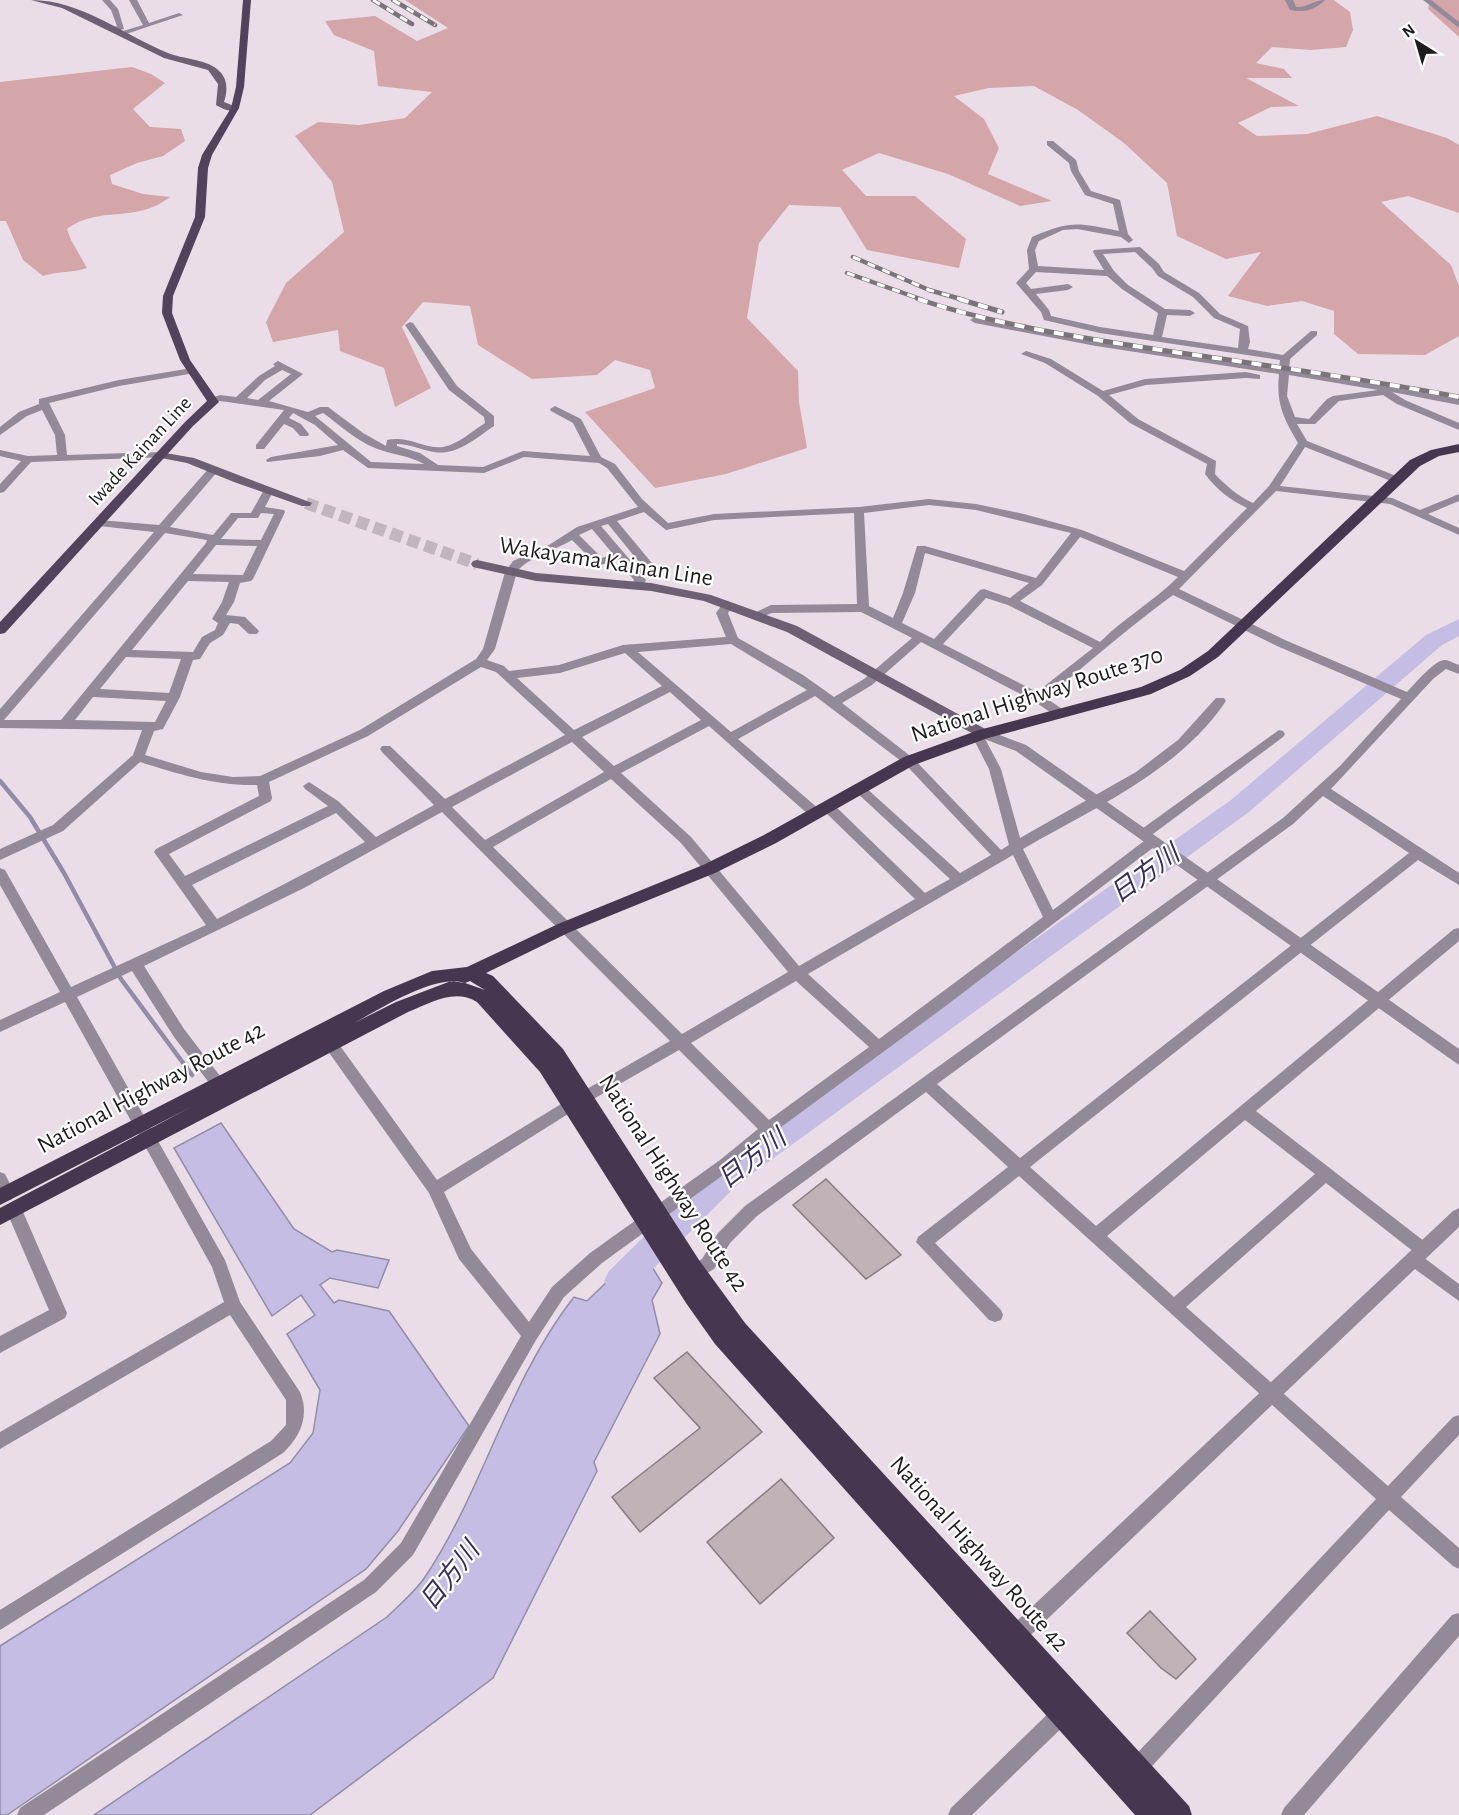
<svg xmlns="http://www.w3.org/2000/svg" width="1459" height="1815" font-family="'Alegreya Sans','Noto Sans JP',sans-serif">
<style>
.forest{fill:#d4a6aa}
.water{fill:#c5bde4;stroke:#938ca8;stroke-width:1.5}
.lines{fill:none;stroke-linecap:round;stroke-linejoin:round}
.stream{stroke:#938ca8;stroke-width:4.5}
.river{fill:#c5bde4;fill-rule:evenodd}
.building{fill:#c1b2b7;stroke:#897b80;stroke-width:1.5}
.secondary-tunnel{stroke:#c1b6bf;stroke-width:12;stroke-dasharray:12 6;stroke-linecap:butt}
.minor{fill:#938998;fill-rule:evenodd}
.tertiary{fill:#938998;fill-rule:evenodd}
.secondary{fill:#6d5f74;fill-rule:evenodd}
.primary{fill:#52425b;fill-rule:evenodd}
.trunk{fill:#473650;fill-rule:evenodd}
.rail-far1-casing{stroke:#7b737a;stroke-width:4.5}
.rail-casing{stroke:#7b737a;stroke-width:5}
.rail-far1{stroke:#fff;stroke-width:3;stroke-dasharray:8;stroke-linecap:butt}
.rail{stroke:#fff;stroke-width:4;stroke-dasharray:10;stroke-linecap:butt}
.labels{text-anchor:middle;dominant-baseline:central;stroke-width:4.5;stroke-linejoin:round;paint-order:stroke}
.far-street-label{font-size:20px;fill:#1e1a1d;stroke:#fff}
.street-label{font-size:24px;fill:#1e1a1d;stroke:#fff}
.water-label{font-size:26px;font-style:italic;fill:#392b5c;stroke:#fff}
</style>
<rect width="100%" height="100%" fill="#eadde7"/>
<path class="forest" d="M405 0H1334L1350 12 1353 30 1346 47 1311 50 1272 47 1256 63 1284 69 1292 78H1246L1299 106 1271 107 1238 123 1257 136 1307 134 1377 116 1447 138 1459 145V213L1408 196 1381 202 1451 265 1459 286V336L1425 355 1358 354 1334 334V311L1302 301 1267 306 1228 296 1261 252 1226 259 1177 236 1167 183 1124 143 1078 110 1034 86 989 88 954 96 984 119 999 148 988 174 1052 201 1020 206 948 174 879 153 842 170 866 196H915L966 239 959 268 867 250 840 207 789 205 759 243 747 318 798 371 799 402 807 448 726 474 655 488 585 412 655 388 650 370 615 360 597 375 532 379 478 345 470 306 423 302 402 327 431 388 395 407 384 368 340 351 338 330 273 342 266 322 286 283 344 232 332 182 295 136 318 122 359 125 405 118 432 92 378 86 374 51 334 35 325 21 375 16 417 41 448 28Z
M1430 0H1459V37L1428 9Z
M132 67 151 74 165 83 133 109 150 127 181 129 185 141 163 156 137 163 110 175 112 184 143 194 170 197C133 225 101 204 67 229L71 240 87 268C72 273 59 271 43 276L23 260 6 221H0V82Z"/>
<path class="water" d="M221 1123 294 1229 332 1252 337 1250 389 1260 378 1288 330 1278 320 1285 334 1303 339 1300 389 1311 469 1426 398 1531 366 1569 7 1815H0V1646L290 1463 313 1433 320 1390 287 1334 315 1315 301 1295 272 1316 174 1148Z
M641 1249 662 1283 652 1300 660 1334 594 1462 597 1471 493 1678 310 1815H94L387 1617C400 1604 415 1592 425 1577 484 1489 508 1381 574 1297L587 1301Z"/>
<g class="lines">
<path class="stream" d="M0 781 30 817 64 873 121 979 192 1075"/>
<path class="river" d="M1459 619V636L1442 645 1249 812 738 1184 631 1291 620 1295 609 1291 604 1281 609 1271 716 1166 1231 800 1426 635Z"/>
</g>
<path class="building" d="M826 1179 901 1255 866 1279 793 1205Z
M687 1352 762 1432 640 1532 612 1497 700 1428 654 1378Z
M781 1479 834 1538 760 1604 707 1542Z
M1150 1611 1196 1659 1176 1679 1161 1668 1127 1633Z"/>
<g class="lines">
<path class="secondary-tunnel" d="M306 503 477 564"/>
<path class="minor" d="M102 0H110L118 9 124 29 112 32V28L117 26 111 10Z
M129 0H137L149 23 179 13 183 15 120 36V32L143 25Z
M1285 0H1293L1296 7C1307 8 1314 0 1325 0 1315 10 1304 13 1290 10Z
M1423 0H1431L1459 22V28Z
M1047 141H1053L1076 160 1079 171 1091 191 1120 200 1128 234 1133 240 1129 243 1121 237 1077 229 1063 230 1039 241 1035 250 1038 266 1104 270 1093 252 1094 250 1140 247 1159 264 1164 272 1199 293 1220 314 1248 326 1250 342 1248 349 1283 355 1311 331H1317V335L1290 359 1289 370 1459 399V405L1392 392 1405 400 1459 423V430L1397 404 1383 395 1339 401 1315 424H1297L1307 441 1399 477V481H1391L1305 447 1280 486 1392 498 1420 510 1459 494V501L1428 514 1459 528V535L1390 504 1276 491 1179 589 1285 640 1407 692C1414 685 1434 660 1445 660 1449 660 1455 664 1459 665V674L1446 669 1433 679 1331 789 1459 873V885L1418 860 1030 1167 1096 1226 1454 929 1459 928V941L1256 1111 1429 1245 1431 1250 1429 1255 1423 1257 1459 1284V1301L1408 1264 1406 1259 1408 1254 1414 1252 1326 1183 1186 1307 1388 1486 1453 1417 1459 1415V1435L1401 1497 1459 1548V1569L1453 1566 1389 1510 1140 1779 1133 1782 1126 1779 1123 1772 1126 1765 1376 1499 1019 1176 935 1243 1001 1310 1003 1315 1001 1320 995 1322 989 1320 916 1242 918 1237 1008 1167 926 1092 757 1216 730 1243 714 1269 690 1283 684 1281 682 1276 684 1271 702 1259 718 1233 745 1206 1283 818 1340 766 1401 699 1277 646 1173 595C1129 627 1088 663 1046 698L1065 711 1067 714 1065 717H1057L1034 701 921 642 872 685 842 703 913 758 1001 850 1009 845 989 769 972 736 974 733H982L1001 769 1020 838 1136 772 1178 740 1216 698H1224L1226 701C1179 771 1094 808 1023 849L1053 910 1148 838H1158L1160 841 1158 844 947 1005 773 1133 730 1170 602 1263 564 1297 536 1340 413 1555 376 1592 44 1815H17L20 1808 364 1580 401 1543 521 1336 459 1259 429 1193 320 1040 318 1036 320 1032 325 1030 330 1032 437 1180 566 1101 670 1041 442 812 304 888 144 966 184 1029 230 1089 232 1093 230 1097 225 1099 220 1097 174 1037 132 971 77 997 225 1260 240 1302 300 1392C310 1416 300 1437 283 1453L0 1630V1610L271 1441 286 1425V1400L230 1315 0 1449V1432L224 1302 212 1267 65 1002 0 1032V1020L60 992 0 885V868L5 870 71 987 206 925 154 852 156 849 259 796 257 785C215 786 179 774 140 762L63 831 0 860V849L53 825 133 755 142 730 0 728V709L154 532 99 526 94 523 99 520 159 525 210 467H218V471L170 527 213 535 231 513H251L265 488 269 487 274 490 265 507 284 510 285 512 253 579 251 581 240 583 234 602 226 615 245 617 259 631 257 634H249L238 624 230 623 223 635 210 643 200 659 193 660 180 697 163 729 154 731 145 755 201 772 233 777 260 776 360 730 476 659 483 649 505 572 513 561 549 545 577 527 638 507 607 468 599 463 524 457 484 473 368 468 343 450 320 456 267 462 266 460 271 457 338 445 315 425 293 413 289 418 301 424 309 434 308 436H300L293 428 284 424 264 449H256V445L284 410 220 401 213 402 208 399 220 395 236 397 259 376 275 366 273 364 278 361 303 374 269 401 308 412 320 407H328L363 433 386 446 387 440C408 435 424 449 443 447 459 444 472 431 485 423L484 417 449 390 405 325 410 322 413 323 457 386 494 416V426C476 438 457 456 434 452 421 450 410 444 397 444V446L420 453 438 465 483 467 523 451 590 456 573 423 551 411 550 409 555 406 581 419 601 457 615 464 642 499 668 523 714 514 859 507 929 499 976 504 1024 514 1082 530 1184 571 1247 508C1230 500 1216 489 1205 474L1207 464 1130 423 1098 396 1045 363 1021 354 1026 351 1051 359 1103 391 1145 379 1246 372 1260 375V379L1246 378 1146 385 1109 395 1138 419 1216 461 1215 474C1226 486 1238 496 1253 503L1269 486 1298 443C1283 418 1276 403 1279 374L1096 346 975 323 970 320 975 317 1096 340 1279 368 1280 360 1100 333 1044 320 1041 312 1016 283 1029 269 1027 250 1032 237C1072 220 1077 223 1119 231L1113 204 1085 195 1071 171 1069 163 1047 145ZM1135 252 1152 268 1158 276 1193 297 1214 318 1240 329 1238 348 1162 337 1167 315 1190 316 1195 313 1190 310 1165 309 1128 285 1114 271 1103 254ZM1036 272 1107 276 1122 289 1158 313 1153 335 1100 327 1051 316 1049 310 1036 294 1068 290 1073 287 1068 284 1031 289 1026 283ZM282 370 291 374 258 400 247 398 265 380ZM1289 375 1378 390 1333 396 1327 399 1309 419 1295 417 1287 396ZM323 413C340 425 355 440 375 448 392 455 408 455 424 464L371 462 315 416ZM929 505 976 510 1071 533 1036 578 925 546H917L903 593 893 618 869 606 864 513ZM644 512 666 530 714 520 854 513 857 604 771 605 750 615 756 619 772 613 861 612 912 638 864 679 834 697 803 675 738 638 728 613 734 605 728 601 724 602 716 613 726 637 623 645 559 665 509 671 504 666 487 660 495 649 517 572C525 559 557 549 572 540L596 564 600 565 618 560 634 580 632 586 634 589H642L646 580 641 574 656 568 617 521ZM261 513 274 514 261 540 221 539 238 518H258ZM608 524 643 567 637 568 601 526ZM592 529 613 554 602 558 579 535ZM165 533 207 540 206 543 61 720H4ZM1080 537 1178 577C1154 601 1124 618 1100 642L1020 601 1042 585ZM216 545 257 546 243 575 193 574ZM925 553 1029 583 1010 598 984 589 980 590 934 639 902 623 915 593ZM188 581 229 582 222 602 212 619 218 623 215 630 202 637 193 652 132 650ZM986 598 1008 605 1093 648 1037 692 943 644ZM731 644 807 690 731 732 638 652ZM625 653 662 686 574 730 517 678 560 673ZM126 657 181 659 169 693 100 689ZM481 667 496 672 565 735 445 799 390 746H382L380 749 382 752 434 805 376 837 338 801 309 782 303 786 305 789 328 806 185 876 169 854 271 801 272 798 269 782 368 736ZM670 692 701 720 614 766 582 737ZM815 696 905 764 991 855 960 873 864 786H856L854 789 856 792 950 879 925 893 833 804H823L822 807 823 810 915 899 799 966 691 837 621 773 709 726 810 816H820L821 813 820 810 738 739ZM93 697 166 701 155 722 75 720ZM572 742 604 772 485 840 452 807ZM611 779 681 843 788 972 682 1034 493 847ZM1323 796 1409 853 1020 1158 937 1084 1293 824ZM336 813 365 842 217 919 192 885ZM1013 855 1043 917 879 1039 808 974ZM796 981 869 1047 769 1120 691 1043ZM679 1050 758 1129 720 1160 590 1253 552 1287 529 1322 471 1249 444 1192 576 1109ZM1245 1120 1315 1174 1174 1297 1107 1236Z
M192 368 195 369V373L119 386 49 403 65 435 67 455 160 452 164 453V457L31 462 4 492 0 493V484L21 461 0 456V450L28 456 57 455 55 435 42 410 27 416 0 435V427L19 412 39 404V399L119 380Z
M1279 730 1283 731 1285 734 1283 737 1149 837H1139L1138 834 1139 831Z
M0 1172 5 1174 15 1194 12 1199 7 1201 0 1196Z
M14 1203 20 1205 67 1313 65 1318 0 1353V1336L49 1310 6 1210 8 1205Z
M1459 1613V1636L1304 1815H1281L1284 1808 1452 1615Z
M1066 1700 1073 1703 1076 1710 1073 1717 972 1815H948L951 1808 1059 1703Z"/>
<path class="tertiary" d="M984 729 1026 745 1459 1049V1065L1016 751 979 737 977 734 979 731Z
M1459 1208V1227L1017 1648 1010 1651 1003 1648 1000 1641 1003 1634 1453 1211Z"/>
<path class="secondary" d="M31 0C81 0 124 35 168 53 182 59 205 59 217 69 228 78 228 89 224 102L239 108C233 114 223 109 216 105L218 84 208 70 164 58 62 8Z
M160 452 194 458 312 503 310 506H302L234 482 187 463 156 457 154 455Z
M477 560 536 573 651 583 711 595 797 626 989 731 991 734 989 737H979L787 632 704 601 651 591 536 581 473 567 471 564 473 561Z"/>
<path class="primary" d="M243 0H251L244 87 239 108 212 155 208 168 205 217 173 296 172 313 190 360 219 402 193 426 5 633 0 634V622L185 422 207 401 180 360 162 313 163 296 195 217 198 168 202 155 231 108 236 87Z"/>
<path class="trunk" d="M1459 444V452L1439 456 1420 466 1218 657 1190 676 1151 694 988 738 914 765 776 843 715 873 570 932 486 973 493 976 563 1049 699 1260 745 1323 1189 1806 1192 1815H1135L715 1344 686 1303 540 1072 477 1002C454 988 431 1003 408 1012L0 1225V1208L191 1107 0 1205V1188L384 991 432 971 467 967 558 924 703 865 764 835 904 757 979 730 1141 687 1180 670 1208 651 1410 460 1431 450ZM451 981 396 1002 354 1023C380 1009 436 973 465 983ZM470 981 485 990 465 983Z"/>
<defs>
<path id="rail-far1" d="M373 0 412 24
M393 0 435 25
M853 257 929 290 964 300
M847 273 923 300"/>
<path id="rail" d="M918 299C998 326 1084 338 1167 351 1265 365 1362 379 1459 397
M959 299 1002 312"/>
</defs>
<use href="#rail-far1" class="rail-far1-casing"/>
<use href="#rail" class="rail-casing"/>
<use href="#rail-far1" class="rail-far1"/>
<use href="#rail" class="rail"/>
</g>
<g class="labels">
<g class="far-street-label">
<text transform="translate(140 451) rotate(-47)">Iwade Kainan Line</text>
</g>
<g class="street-label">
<text transform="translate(606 562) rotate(9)">Wakayama Kainan Line</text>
<text transform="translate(1037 695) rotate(-18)">National Highway Route 370</text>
<text transform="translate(151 1088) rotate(-28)">National Highway Route 42</text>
<text transform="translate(673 1183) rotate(57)">National Highway Route 42</text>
<text transform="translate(979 1554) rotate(48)">National Highway Route 42</text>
</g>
<g class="water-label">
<text transform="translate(1145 874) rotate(-36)">日方川</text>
<text transform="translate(752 1159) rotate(-38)">日方川</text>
<text transform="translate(450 1576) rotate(-52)">日方川</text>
</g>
</g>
<g transform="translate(1417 42) rotate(323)" stroke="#ffffff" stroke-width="4.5" paint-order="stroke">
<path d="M0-4.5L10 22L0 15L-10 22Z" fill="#1e1a1d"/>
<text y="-9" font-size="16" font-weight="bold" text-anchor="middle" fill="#1e1a1d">N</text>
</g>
</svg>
